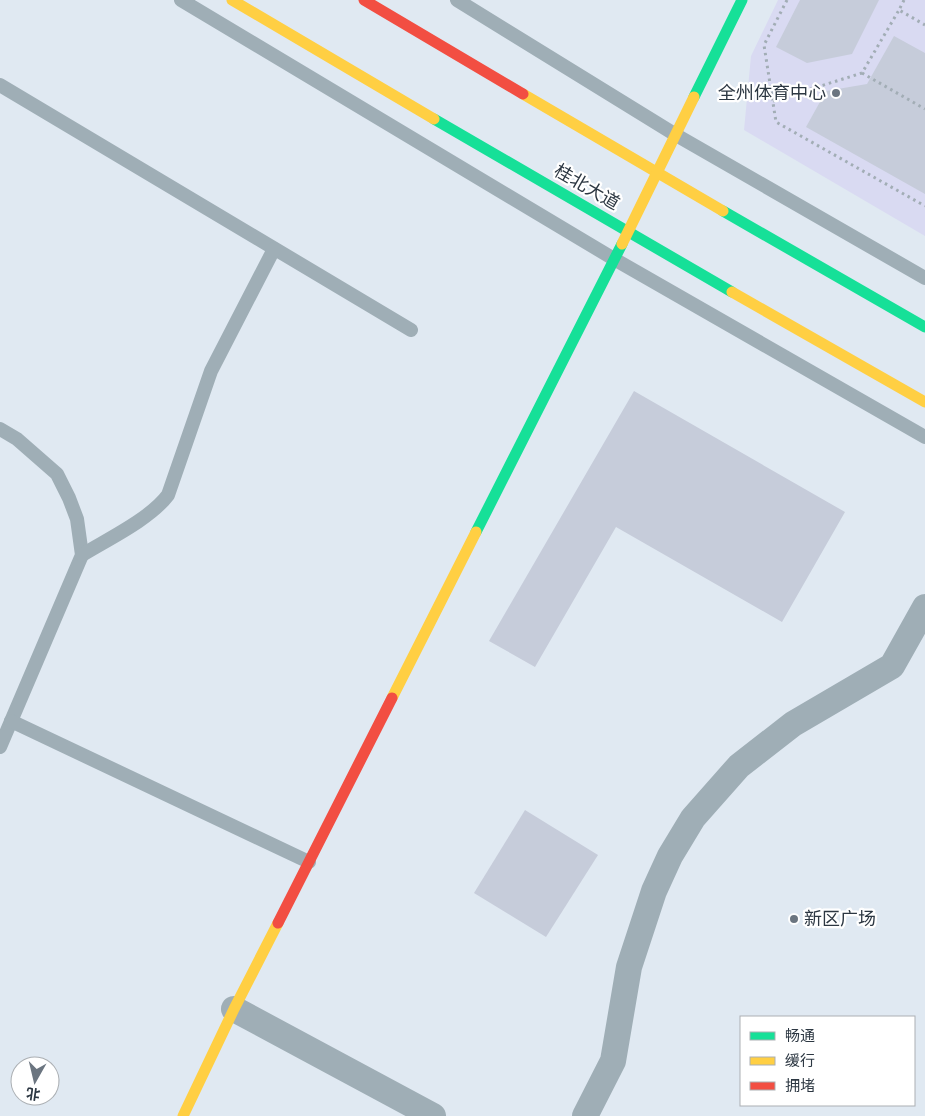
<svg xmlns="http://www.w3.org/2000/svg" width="925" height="1116" font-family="Figtree,'Noto Sans SC',sans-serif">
  <rect width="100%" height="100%" fill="#e0e9f2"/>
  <!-- green -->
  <path fill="#d9daf2" d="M778,0H925V236L744,130L751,56Z"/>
  <!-- building -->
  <g fill="#c6ccda">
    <path d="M800,0H879L852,54L807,63L776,47Z"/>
    <path d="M894,36L925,53V194L806,127L826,91L867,84Z"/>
    <path d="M634,391L845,512L782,622L616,527L535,667L489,641Z"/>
    <path d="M525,810L598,855L546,937L474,893Z"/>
  </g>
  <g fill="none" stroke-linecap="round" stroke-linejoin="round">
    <!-- path -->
    <g stroke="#a2adb5" stroke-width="3" stroke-dasharray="2.5 4" stroke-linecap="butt">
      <path d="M787,0L764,45L776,122L925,206"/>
      <path d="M904,0L899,10L925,25"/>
      <path d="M862,73L925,109"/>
      <path d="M773,101L862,73L899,10"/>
    </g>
    <!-- lane -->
    <g stroke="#9faeb6" stroke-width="14">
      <path d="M181,0L614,259L925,437"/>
      <path d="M457,0L676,135L925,278"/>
      <path d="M0,85L411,330"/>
      <path d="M0,429L17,439L57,474L69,498L77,519L82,555L0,747"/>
      <path d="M82,555C108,539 150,519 168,495L211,371L274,249"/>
      <path d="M11,721L309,862"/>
    </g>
    <!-- street -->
    <g stroke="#9faeb6" stroke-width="26">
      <path d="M234,1009L433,1116"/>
      <path d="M585,1116L613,1061L629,967L654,891L670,856L693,818L739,766L793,724L892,666L925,607"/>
    </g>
    <!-- fast -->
    <g stroke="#16e098" stroke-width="11">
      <path d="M694,97L742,0"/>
      <path d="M434,119L732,292"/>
      <path d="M723,211L925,327"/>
      <path d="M476,532L622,244"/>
    </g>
    <!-- slow -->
    <g stroke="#ffcf43" stroke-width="11">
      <path d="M232,0L434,119"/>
      <path d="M523,94L723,211"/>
      <path d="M622,244L694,97"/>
      <path d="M732,292L925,402"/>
      <path d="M392,698L476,532"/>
      <path d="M183,1116L234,1009L278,923"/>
    </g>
    <!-- jam -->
    <g stroke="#f24e42" stroke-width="11">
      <path d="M364,0L523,94"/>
      <path d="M278,923L392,698"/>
    </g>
  </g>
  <!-- markers -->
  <g fill="#6b7580" stroke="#fff" stroke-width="2">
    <circle cx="836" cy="93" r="5"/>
    <circle cx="794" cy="919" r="5"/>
  </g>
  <g text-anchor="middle" stroke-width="4.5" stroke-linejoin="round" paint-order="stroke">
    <!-- poi labels -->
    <g font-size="18" fill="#2c3742" stroke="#fff" text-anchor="end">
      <text x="826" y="99">全州体育中心</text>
      <text x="804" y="925" text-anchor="start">新区广场</text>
    </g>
    <!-- street labels -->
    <g font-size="18" fill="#2c3742" stroke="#fff">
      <text transform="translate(587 187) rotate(30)" y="6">桂北大道</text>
    </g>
  </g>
  <!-- legend -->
  <rect x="740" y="1016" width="175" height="90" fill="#ffffff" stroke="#abafb3"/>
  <rect x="750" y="1032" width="25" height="8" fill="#16e098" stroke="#abafb3"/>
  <text x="785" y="1041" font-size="15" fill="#2c3742">畅通</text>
  <rect x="750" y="1057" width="25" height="8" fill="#ffcf43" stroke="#abafb3"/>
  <text x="785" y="1066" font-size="15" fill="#2c3742">缓行</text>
  <rect x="750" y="1082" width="25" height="8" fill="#f24e42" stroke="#abafb3"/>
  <text x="785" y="1091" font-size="15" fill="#2c3742">拥堵</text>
  <!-- north arrow -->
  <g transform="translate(35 1081) rotate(188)"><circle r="24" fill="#ffffff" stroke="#abafb3"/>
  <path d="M0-4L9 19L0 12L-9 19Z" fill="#6b7580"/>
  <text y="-8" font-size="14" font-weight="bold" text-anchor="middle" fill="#2c3742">北</text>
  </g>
</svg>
